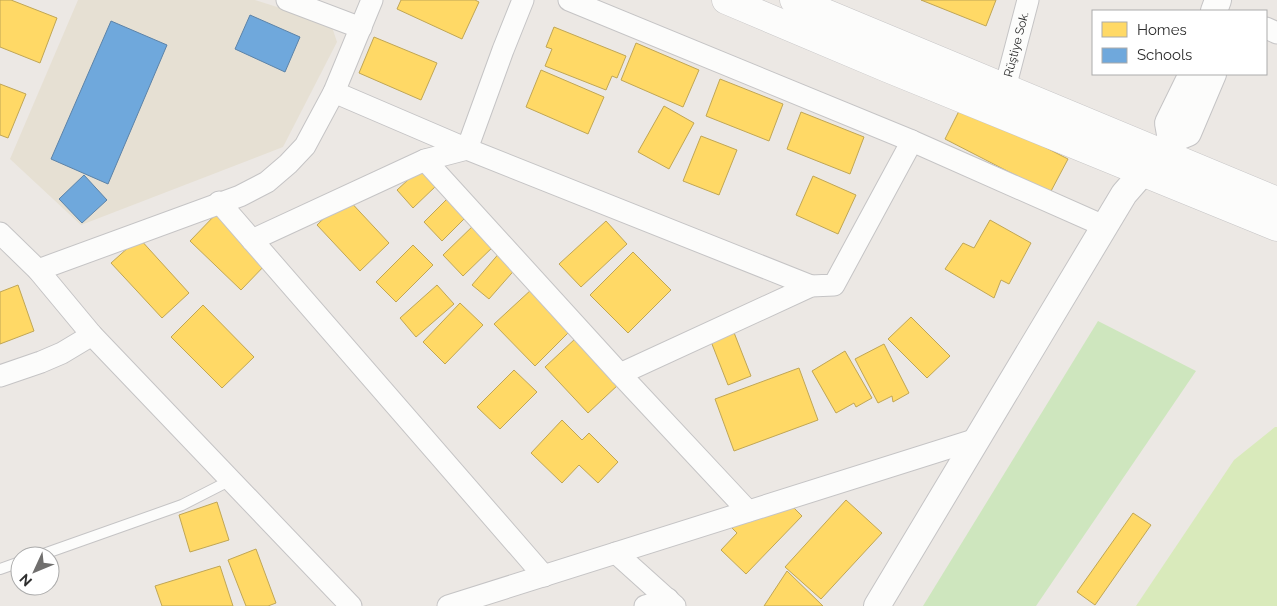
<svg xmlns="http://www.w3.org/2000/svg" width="1277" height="606" font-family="Raleway,sans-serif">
  <rect width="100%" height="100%" fill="#ece8e4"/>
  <!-- education -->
  <path fill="#e6e0d3" d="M78,0H255L331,24L337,42L283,147L81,225L10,159Z"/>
  <!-- green -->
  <path fill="#cee6be" d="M1098,321L1196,371L1036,606H923Z"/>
  <!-- pitch -->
  <path fill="#d9eabb" d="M1275,427H1277V606H1136L1234,460Z"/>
  <!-- homes -->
  <g fill="#ffd966" stroke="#c0a655">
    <path d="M0,0H11L57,18L40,63L0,47Z"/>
    <path d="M401,0H475L479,2L462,39L397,9Z"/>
    <path d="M921,0H996L986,26Z"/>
    <path d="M554,27L626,56L617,78L612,76L606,90L545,66L552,49L546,47Z"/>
    <path d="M374,37L437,63L421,100L359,73Z"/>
    <path d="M636,43L699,70L683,107L621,80Z"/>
    <path d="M541,70L604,97L588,134L526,107Z"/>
    <path d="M720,79L783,104L769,141L706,116Z"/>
    <path d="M0,84L26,94L8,138L0,135Z"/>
    <path d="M962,105L1068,159L1050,193L945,139Z"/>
    <path d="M664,106L694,123L669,169L638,152Z"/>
    <path d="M801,112L864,137L850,174L787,149Z"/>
    <path d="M701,136L737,150L719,195L683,181Z"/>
    <path d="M421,168L437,185L413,208L397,190Z"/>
    <path d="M813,176L856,195L838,234L796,215Z"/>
    <path d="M450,196L468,215L442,241L424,222Z"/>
    <path d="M346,197L389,243L360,271L317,225Z"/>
    <path d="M218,212L269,261L241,290L190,241Z"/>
    <path d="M990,220L1031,243L1009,284L1001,280L994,298L945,269L963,243L974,248Z"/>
    <path d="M606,221L627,244L581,287L559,264Z"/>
    <path d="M477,222L497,243L463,276L443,255Z"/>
    <path d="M139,238L189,293L162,318L111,263Z"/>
    <path d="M413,245L433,265L396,302L376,282Z"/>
    <path d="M501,251L518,266L489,299L472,285Z"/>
    <path d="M633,252L671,290L628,333L590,295Z"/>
    <path d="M18,285L34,331L0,344V292Z"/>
    <path d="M437,285L454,304L416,337L400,318Z"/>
    <path d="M532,289L571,330L535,366L494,324Z"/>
    <path d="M460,303L483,325L445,364L423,342Z"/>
    <path d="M203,305L254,357L222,388L171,337Z"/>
    <path d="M911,317L950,356L927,378L888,339Z"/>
    <path d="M733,330L751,376L728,385L710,339Z"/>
    <path d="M576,338L619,384L588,413L545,367Z"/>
    <path d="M884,344L909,393L893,402L892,396L878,403L855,359Z"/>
    <path d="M845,351L872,398L856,407L854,403L836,413L812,371Z"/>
    <path d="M799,368L818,420L734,451L715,399Z"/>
    <path d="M514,370L537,392L500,429L477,407Z"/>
    <path d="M562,420L582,440L589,433L618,462L598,483L579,465L562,483L531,453Z"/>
    <path d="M846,500L882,533L821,599L785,567Z"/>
    <path d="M217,502L229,540L190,552L179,515Z"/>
    <path d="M790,504L802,516L746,574L721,550L737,533L726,522Z"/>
    <path d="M1133,513L1151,525L1095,605L1077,592Z"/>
    <path d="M256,549L276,603L268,606H246L228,560Z"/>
    <path d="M220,566L233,606H162L155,586Z"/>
    <path d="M787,571L823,606H764Z"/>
  </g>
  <!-- schools -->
  <g fill="#6fa8dc" stroke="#5c83a8">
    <path d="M250,15L300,37L285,72L235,49Z"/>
    <path d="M111,21L167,45L108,184L51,159Z"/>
    <path d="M84,175L107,200L82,223L59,199Z"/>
  </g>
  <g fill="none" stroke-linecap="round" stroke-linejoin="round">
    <defs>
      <g id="service">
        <path d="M38,556L182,505L231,480"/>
        <path d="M0,569L20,562"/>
      </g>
      <g id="minor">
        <path d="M287,0L361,28"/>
        <path d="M569,0L912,141L1104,226"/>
        <path d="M1266,28L1277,33"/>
        <path id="s1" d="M1005,88L1028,0"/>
        <path d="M334,92L467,149L811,286"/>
        <path d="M425,160L620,374L748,511"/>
        <path d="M219,202L544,576"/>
        <path d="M0,233L38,270L92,335L351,606"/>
        <path d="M252,240L425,160L467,149L503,50L523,0"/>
        <path d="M38,270L240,196L267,182L288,164L305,146L334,92L372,0"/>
        <path d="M620,374L811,286L834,285L912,141"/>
        <path d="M0,376L41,362L62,353L92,335"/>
        <path d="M616,553L675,606"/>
        <path d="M448,606L977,439"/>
        <path d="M645,606L668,599"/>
      </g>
      <g id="tertiary">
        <path d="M1214,11L1218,0"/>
        <path d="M1171,140L1168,123L1192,74"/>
        <path d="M877,606L1124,194L1171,140L1188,133L1213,74"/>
      </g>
      <g id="secondary">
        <path d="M726,0L887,68L1277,227"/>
        <path d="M794,0L1277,201"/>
      </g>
    </defs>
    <!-- service casing -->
    <use href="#service" stroke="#c5c4c5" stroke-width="12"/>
    <!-- minor casing -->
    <use href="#minor" stroke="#c5c4c5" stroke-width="23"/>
    <!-- tertiary casing -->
    <use href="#tertiary" stroke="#c5c4c5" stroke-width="28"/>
    <!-- secondary casing -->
    <use href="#secondary" stroke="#c5c4c5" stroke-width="29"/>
    <!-- service -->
    <use href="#service" stroke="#fcfcfb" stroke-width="10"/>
    <!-- minor -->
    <use href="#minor" stroke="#fcfcfb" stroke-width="21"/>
    <!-- tertiary -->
    <use href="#tertiary" stroke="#fcfcfb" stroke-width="26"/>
    <!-- secondary -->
    <use href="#secondary" stroke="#fcfcfb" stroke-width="28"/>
  </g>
  <g text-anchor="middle" stroke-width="5" stroke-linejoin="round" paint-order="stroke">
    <!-- street labels -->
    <g font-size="12" fill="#2e2e2e" stroke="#fff">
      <text dy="4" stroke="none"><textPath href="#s1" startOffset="45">Rüştiye Sok.</textPath></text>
    </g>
  </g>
  <!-- legend -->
  <rect x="1092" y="10" width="175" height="65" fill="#ffffff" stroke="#ababab"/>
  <rect x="1102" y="22" width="25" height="15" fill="#ffd966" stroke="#ababab"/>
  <text x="1137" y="35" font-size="15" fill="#2e2e2e">Homes</text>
  <rect x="1102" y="48" width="25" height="15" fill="#6fa8dc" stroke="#ababab"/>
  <text x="1137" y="60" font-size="15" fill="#2e2e2e">Schools</text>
  <!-- north arrow -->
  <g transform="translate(35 571) rotate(226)"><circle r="24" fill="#ffffff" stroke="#ababab"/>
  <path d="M0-4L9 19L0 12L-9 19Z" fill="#706f6e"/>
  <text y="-8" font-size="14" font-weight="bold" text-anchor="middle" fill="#2e2e2e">N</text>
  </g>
</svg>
